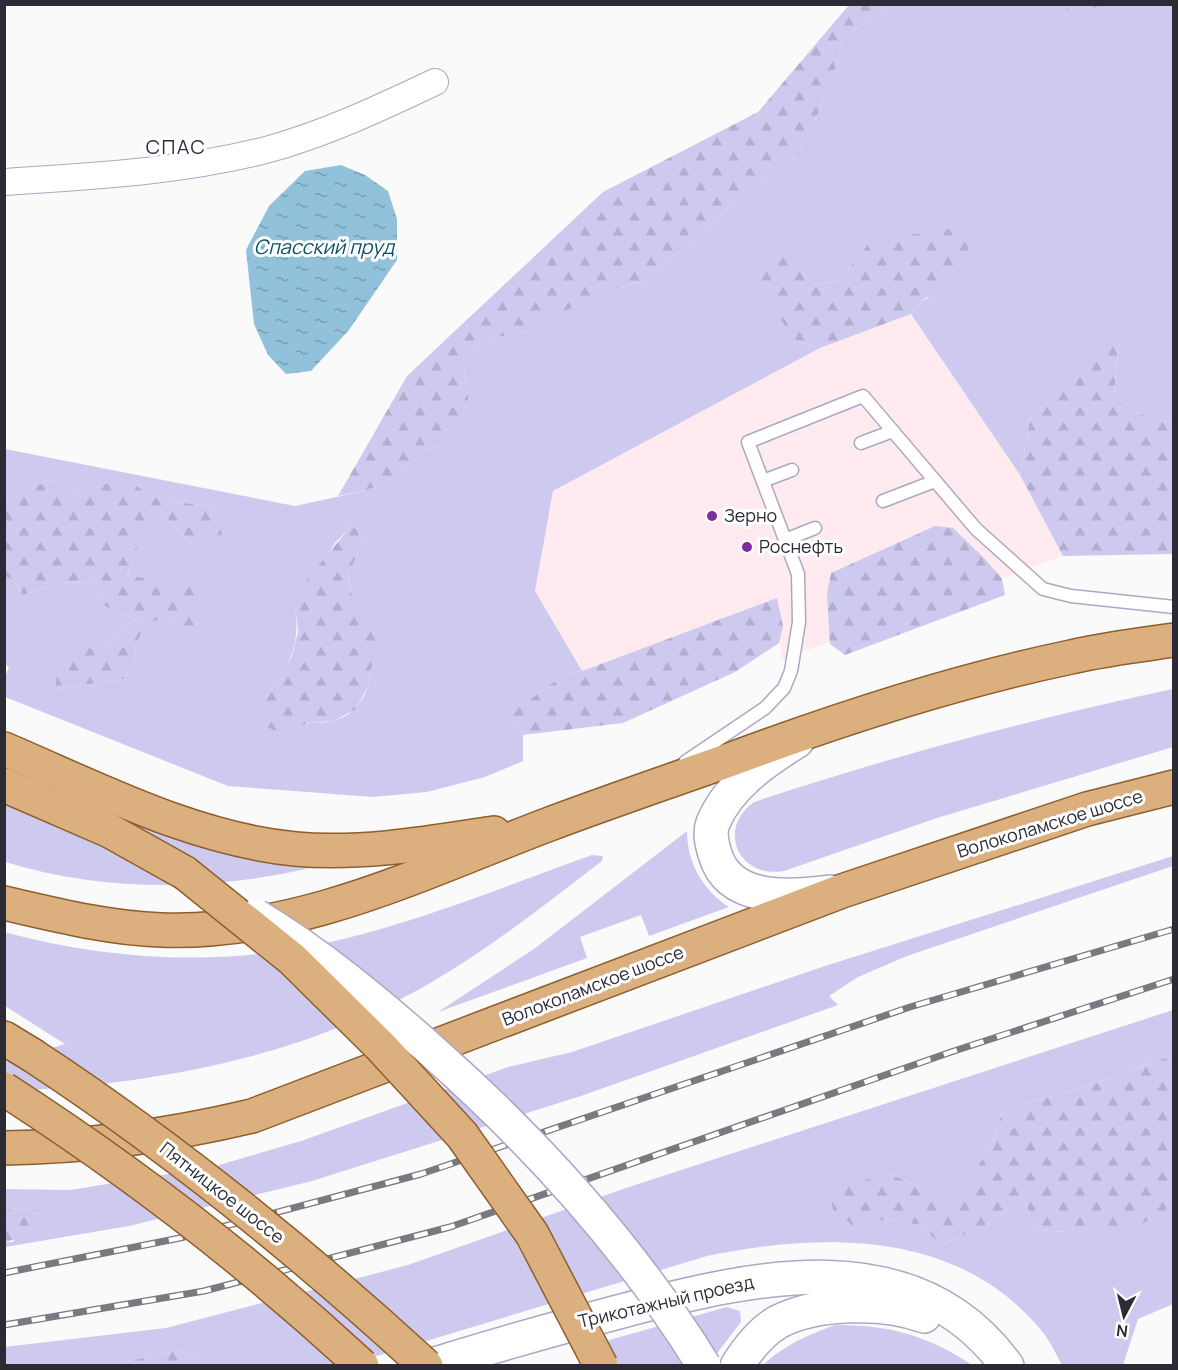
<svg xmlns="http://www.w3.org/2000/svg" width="1178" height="1370" font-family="Manrope,sans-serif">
  <defs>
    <pattern id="forest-firs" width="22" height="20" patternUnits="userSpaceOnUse" patternTransform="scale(1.5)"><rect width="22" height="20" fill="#cecaef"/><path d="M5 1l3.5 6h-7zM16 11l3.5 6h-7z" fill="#b1aece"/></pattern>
    <pattern id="water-ripples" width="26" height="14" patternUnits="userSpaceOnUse" patternTransform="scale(1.5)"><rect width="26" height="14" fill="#92c2db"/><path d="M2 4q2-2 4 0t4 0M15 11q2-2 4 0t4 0" fill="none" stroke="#779eb2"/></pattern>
  </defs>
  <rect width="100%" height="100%" fill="#fafafa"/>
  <!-- commercial -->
  <path fill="#ffeaf0" d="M911,314L1020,475L1063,556L781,660L777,598L582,671L535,591L553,491L820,348Z"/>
  <!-- grass -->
  <g fill="#cecaef" fill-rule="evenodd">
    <path d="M887,5H1067L1065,20L1101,5H1173V425L1139,413L1114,395L1118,347L1031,414L1020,475L911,314L921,301L929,298L869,243L838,281L813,286L797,266L795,340L820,348L553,491L535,591L582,671L565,674L511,714L523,735V761L485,777L427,792L373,797L228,786L5,697V677L9,667L5,664V576L14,581L23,595L60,582L94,583L102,605L137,620L55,689L124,679L136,658L134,647L146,625L162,618L197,632L127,577L144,524L163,514L191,543L215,508L151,497L125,478L78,494L49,480L10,500L5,499V449L295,506L364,491L388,482L406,465L427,450L451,440L468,396L464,371L476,350L498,337L524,332L594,297L644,280L662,263L704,236L720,215L739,199L799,154L820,109L826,85L838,64L842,39L888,7ZM355,522L363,544L348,572L352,596L370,613C373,649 380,709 333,721C326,723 318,722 310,723C302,725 293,731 285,735L265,700C288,664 301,650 295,606L335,543Z"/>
    <path d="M1173,689V747L937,818L784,871C739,879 716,829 754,802C892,756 1031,719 1173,689Z"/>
    <path d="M4,771L319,866C216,891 107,893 5,862Z"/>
    <path d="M687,831C687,863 703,890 729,907L649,936L641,915L580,937L587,958L438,1012L534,949Z"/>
    <path d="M592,855L603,856L602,861C547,903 492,947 432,982C302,1058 153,1085 5,1091V1062L65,1044L5,1006L4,932C96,957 195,965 289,950C393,933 494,890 592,855Z"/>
    <path d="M1173,856V866L907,956L858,977L829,996L838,1005L581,1096L312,1181L129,1226L5,1247V1242H13L30,1208L5,1210V1189L70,1190L212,1167L301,1141L508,1067L572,1052L825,966Z"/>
    <path d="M1173,1010V1055L1076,1090L1003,1109L992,1143L955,1203L888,1173L856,1228L886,1219L920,1225L941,1245L986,1225L1024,1197L1035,1230L1070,1232L1173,1206V1304L1138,1319L1123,1365H1062C1056,1354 1050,1341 1041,1330C958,1230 825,1232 707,1256L347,1365H194V1359L180,1350L110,1365H5L4,1347L166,1328L408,1265L626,1188Z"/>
    <path d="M727,1307L740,1311L741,1322L708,1365H607L602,1353L609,1340Z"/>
    <path d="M835,1325C889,1325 927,1335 972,1365H763C784,1345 808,1335 835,1325Z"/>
  </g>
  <!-- forest -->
  <g fill="url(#forest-firs)">
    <path d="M849,5H887L888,7L842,39L838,64L826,85L820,109L799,154L739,199L720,215L704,236L662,263L644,280L594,297L524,332L498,337L476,350L464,371L468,396L467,420L451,440L427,450L406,465L388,482L364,491L338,496L407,376L603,192L758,112Z"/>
    <path d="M1067,5V4L1101,5L1065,21Z"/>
    <path d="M946,228L969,241L966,267L950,285L921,301L911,314L820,348L795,340L766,299L760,275L773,252L797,266L813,286L838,281L869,243Z"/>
    <path d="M1093,346L1118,347L1114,395L1139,413L1173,425V554L1063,556L1020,475L1031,414Z"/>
    <path d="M125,477L151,497L215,508L222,535L191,543L163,514L145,524L127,576L199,584L196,633L162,618L146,625L134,647L136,658L124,679L55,689L60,658L77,640L103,648L137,620L102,605L93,583L60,582L23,595L14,581L5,576V499L10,500L49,480L78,494Z"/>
    <path d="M355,521L363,544L348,573L352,596L370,613L378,636L368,686L356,709L334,721L308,723L285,735L260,724L265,700L292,656L298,631L295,606L304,583Z"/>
    <path d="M935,526L953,528L986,560L1002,579L1005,595L845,655L830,644L827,594L831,573Z"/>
    <path d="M777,598L783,626L779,643L735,672L623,723L523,735L510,714L565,674L582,671Z"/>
    <path d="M1173,1055V1206L1140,1225L1070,1232L1035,1230L1024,1197L986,1225L941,1245L920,1225L886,1219L856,1228L833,1210L830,1190L888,1173L955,1203L992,1143L1003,1109L1076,1090Z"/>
    <path d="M30,1208L50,1213L40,1233L5,1242V1210Z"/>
    <path d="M180,1350L194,1359V1365H110Z"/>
  </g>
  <!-- water -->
  <path fill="url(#water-ripples)" d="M341,165L365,175L388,191L397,219V260L349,330L311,371L286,374L268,355L254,324L246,250L269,206L305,171Z"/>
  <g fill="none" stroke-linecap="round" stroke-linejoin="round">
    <defs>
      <g id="lane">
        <path d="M861,443L893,431"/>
        <path d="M763,481L792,470"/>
        <path d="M883,501L935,481"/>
        <path d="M785,540L815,528"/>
        <path d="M685,762L765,708L784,688L791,671L799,622L798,574L748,442L863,396L976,529L1043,589L1071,596L1174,607"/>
      </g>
      <path id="street" d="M4,182C92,176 180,172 266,150C325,134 380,108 435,82"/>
      <g id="secondary">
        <path d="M797,741C765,761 728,786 713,823C709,833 712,844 715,854C729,903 791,897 830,892"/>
        <path d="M429,1366C493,1346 557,1328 622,1311C752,1277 914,1237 1007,1366"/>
        <path d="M737,1366C747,1350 762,1331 778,1322C816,1302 884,1301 924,1316"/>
      </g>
      <g id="primary">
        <path d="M4,749C98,789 193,839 295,849C362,855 429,843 494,833"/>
        <path d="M4,785L110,831L185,873"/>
        <path d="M4,903C56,915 108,928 161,930C298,935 423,872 547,825C608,802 670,781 732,759C842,718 956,681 1071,657C1105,649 1139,645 1174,640"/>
        <path d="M4,1038L32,1055"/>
        <path d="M4,1148C87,1147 172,1135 252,1116L842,891L1087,809L1174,787"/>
      </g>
    </defs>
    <!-- lane casing -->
    <use href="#lane" stroke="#aba8c4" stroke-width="15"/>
    <!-- street casing -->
    <use href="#street" stroke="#aba8c4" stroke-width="28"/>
    <!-- secondary casing -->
    <use href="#secondary" stroke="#aba8c4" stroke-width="36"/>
    <!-- primary casing -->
    <use href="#primary" stroke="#8e5f2d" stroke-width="36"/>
    <!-- lane -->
    <use href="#lane" stroke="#fff" stroke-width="12"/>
    <!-- street -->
    <use href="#street" stroke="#fff" stroke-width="26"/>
    <!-- secondary -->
    <use href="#secondary" stroke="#fff" stroke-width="33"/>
    <!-- primary -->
    <use href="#primary" stroke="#dcb07e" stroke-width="33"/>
    <defs>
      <g id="rail">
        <path d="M4,1273L180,1238L421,1174L910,1007L1174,929"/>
        <path d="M4,1325L204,1291L450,1227L951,1052L1174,979"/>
      </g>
    </defs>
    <!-- rail casing -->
    <use href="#rail" stroke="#7a7980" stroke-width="7"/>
    <!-- rail -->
    <use href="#rail" stroke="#fff" stroke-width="4.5" stroke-dasharray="14" stroke-linecap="butt"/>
    <defs>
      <path id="secondary-bridge" d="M256,916C319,954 377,1002 432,1051C537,1144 630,1246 704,1366"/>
      <g id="primary-bridge">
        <path d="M185,873L292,959L381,1047L462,1135L532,1234L601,1366"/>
        <path d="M32,1055C172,1147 302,1252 426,1366"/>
        <path d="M4,1089C131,1171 251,1263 362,1366"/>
      </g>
    </defs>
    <!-- secondary-bridge casing -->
    <use href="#secondary-bridge" stroke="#aba8c4" stroke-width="36" stroke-linecap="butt"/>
    <!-- primary-bridge casing -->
    <use href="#primary-bridge" stroke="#8e5f2d" stroke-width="36" stroke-linecap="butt"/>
    <!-- secondary-bridge -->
    <use href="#secondary-bridge" stroke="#fff" stroke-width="33"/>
    <!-- primary-bridge -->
    <use href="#primary-bridge" stroke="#dcb07e" stroke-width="33"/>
  </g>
  <!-- markers -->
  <g fill="#7c2c9c" stroke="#fff" stroke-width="2">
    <circle cx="712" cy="516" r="6"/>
    <circle cx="747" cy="547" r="6"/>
  </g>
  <g text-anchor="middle" stroke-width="6" stroke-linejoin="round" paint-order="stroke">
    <!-- poi labels -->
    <g font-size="18" fill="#2b2a35" stroke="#fff" text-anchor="start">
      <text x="724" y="522">Зерно</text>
      <text x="759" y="553">Роснефть</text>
    </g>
    <!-- street labels -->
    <g font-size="18" fill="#2b2a35" stroke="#fff">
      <text transform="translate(1050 824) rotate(-17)" y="6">Волоколамское шоссе</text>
      <text transform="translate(593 986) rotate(-21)" y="6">Волоколамское шоссе</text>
      <text transform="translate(222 1193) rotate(38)" y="6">Пятницкое шоссе</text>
      <text transform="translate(666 1302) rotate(-13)" y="6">Трикотажный проезд</text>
    </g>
    <!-- neighbourhood labels -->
    <g font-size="20" letter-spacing="1.5" fill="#302c43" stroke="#fff">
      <text x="176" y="154">СПАС</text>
    </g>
    <!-- water labels -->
    <g font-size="20" font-style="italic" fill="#0e4d67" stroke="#fff">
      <text x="324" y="254">Спасский пруд</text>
    </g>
  </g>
  <!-- border -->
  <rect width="1178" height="1370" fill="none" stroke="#2b2a35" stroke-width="12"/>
  <!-- north arrow -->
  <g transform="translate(1124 1316) rotate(187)" stroke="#ffffff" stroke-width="4.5" paint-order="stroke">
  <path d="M0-4.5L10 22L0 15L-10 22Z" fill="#2b2a35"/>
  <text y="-9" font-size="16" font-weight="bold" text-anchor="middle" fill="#2b2a35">N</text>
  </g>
</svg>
